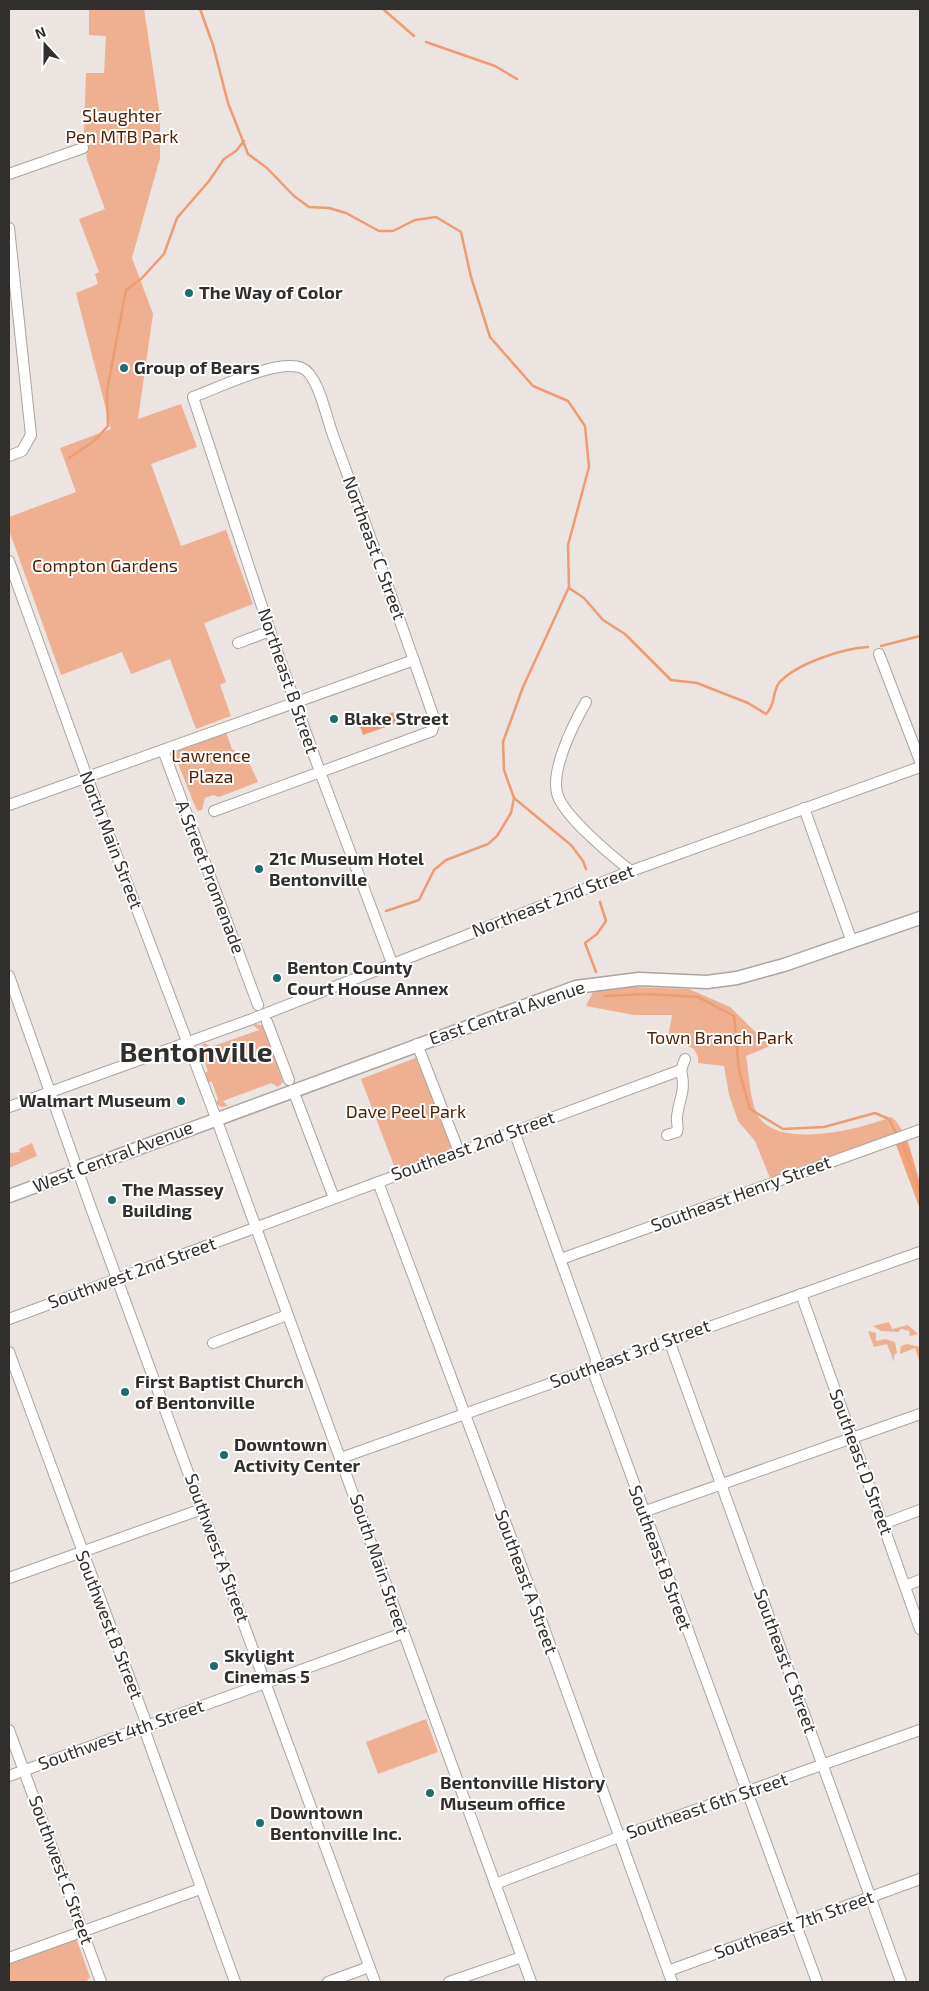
<svg xmlns="http://www.w3.org/2000/svg" width="929" height="1991" font-family="'Exo 2',sans-serif">
  <rect width="100%" height="100%" fill="#ebe4e0"/>
  <!-- green -->
  <g fill="#eeb091">
    <path d="M89,9H144L160,115V158L132,258L153,314L138,419L181,404L197,447L151,464L181,546L226,530L253,604L204,623L226,682L220,685L231,716L196,729L170,659L131,674L122,652L61,675L9,530V517L76,492L60,448L111,429L76,293L98,284L95,274L99,272L79,219L105,209L87,160L84,131L86,73H104L106,36L89,35Z"/>
    <path d="M226,732L232,749L248,760L258,782L219,797L213,795L205,798L202,810L197,811L173,751Z"/>
    <path d="M632,987L689,989L730,1007L770,1046L746,1056C749,1072 750,1108 761,1120C785,1148 861,1129 891,1117L896,1121L903,1132L770,1178L755,1141L738,1121L729,1095L724,1066L698,1063V1057L694,1049L686,1045L680,1046L668,1037L672,1015H634L586,1006L593,992Z"/>
    <path d="M256,1024L264,1026L283,1082L278,1087L271,1083L223,1101L228,1106L221,1107L216,1103L218,1099L212,1082H208L205,1073L208,1071L201,1054L198,1055V1048L205,1043L211,1047L259,1030L253,1025Z"/>
    <path d="M418,1057L451,1148L449,1151L396,1171L361,1079Z"/>
    <path d="M32,1143L37,1156L9,1168V1153L20,1152L19,1149Z"/>
    <path d="M889,1322L892,1329L908,1325L918,1334L910,1336L909,1331L901,1329L898,1332L881,1331L873,1326Z"/>
    <path d="M868,1331L876,1333V1341L885,1339L895,1342L897,1353L894,1355V1362L887,1344L874,1347Z"/>
    <path d="M907,1344L920,1347V1363L915,1348L900,1354L901,1346Z"/>
    <path d="M426,1719L438,1752L378,1774L366,1742Z"/>
    <path d="M76,1938L90,1977L86,1982H9V1962Z"/>
  </g>
  <!-- forest -->
  <path fill="#f3a178" d="M904,1138L908,1142L920,1183V1209L895,1142Z"/>
  <!-- water -->
  <path fill="#ee9c73" d="M393,712L397,723L363,735L359,724Z"/>
  <g fill="none" stroke-linecap="round" stroke-linejoin="round">
    <!-- stream -->
    <g stroke="#ee9c73" stroke-width="2.5">
      <path d="M200,9L213,45L228,103L248,154L267,168L294,196L309,207L329,208L346,213L379,231H393L415,220L436,217L461,232L471,277L490,337L533,386L568,401L585,426L589,467L568,545L569,587L523,687L503,742L504,770L514,798L571,845L583,861L586,869"/>
      <path d="M383,9L414,36"/>
      <path d="M426,42L495,66L517,79"/>
      <path d="M69,458L94,441L108,426L107,391L126,290L142,278L164,254L177,218L209,181L224,159L236,151L244,141"/>
      <path d="M569,588L584,598L603,620L625,634L671,680L697,683L748,703L766,714C776,704 772,692 779,683C795,664 844,648 868,647"/>
      <path d="M881,646L920,636"/>
      <path d="M386,911L419,900L434,870L446,860L488,844L497,836L511,813L514,798"/>
      <path d="M596,972L585,943L597,934L606,921L600,902"/>
      <path d="M605,996L647,994L698,997L734,1016L739,1070L750,1109L783,1129L824,1127L875,1113L889,1119L896,1133"/>
      <path d="M903,1144L920,1192"/>
    </g>
    <defs>
      <g id="minor">
        <path d="M9,174L83,148"/>
        <path d="M9,228L31,435L22,451L9,456"/>
        <path d="M9,561L87,777L216,1118L531,1982"/>
        <path d="M238,643L270,631"/>
        <path d="M879,654L920,761"/>
        <path d="M586,702C574,723 551,768 557,793C562,815 613,857 631,871"/>
        <path d="M163,750L258,1005"/>
        <path d="M9,805L414,660"/>
        <path d="M804,808L852,942"/>
        <path d="M214,811L432,731L435,721C402,626 369,532 334,438C327,421 319,375 302,368C278,358 218,388 193,397L274,643L320,772L392,963"/>
        <path d="M9,976L91,1208L375,1982"/>
        <path d="M267,1022L289,1080"/>
        <path d="M417,1044L459,1152"/>
        <path d="M296,1098L334,1198"/>
        <path d="M9,1107L252,1019L631,871L920,767"/>
        <path d="M514,1131L596,1359L594,1374L817,1982"/>
        <path d="M667,1135L677,1132C679,1126 676,1122 677,1116C680,1095 686,1092 681,1070"/>
        <path d="M378,1182L515,1548L672,1982"/>
        <path d="M561,1259L920,1130"/>
        <path d="M801,1294L920,1629"/>
        <path d="M9,1319L681,1070L685,1059"/>
        <path d="M669,1340L901,1982"/>
        <path d="M213,1343L287,1315"/>
        <path d="M9,1352L147,1725L146,1734L235,1982"/>
        <path d="M341,1458L920,1252"/>
        <path d="M643,1512L920,1414"/>
        <path d="M883,1524L920,1510"/>
        <path d="M9,1578L202,1509"/>
        <path d="M905,1586L920,1580"/>
        <path d="M9,1730L101,1982"/>
        <path d="M9,1776L403,1633"/>
        <path d="M495,1884L619,1837L920,1730"/>
        <path d="M9,1958L200,1889"/>
        <path d="M668,1971L920,1879"/>
        <path d="M328,1982L369,1967"/>
        <path d="M449,1982L522,1957"/>
      </g>
      <path id="major" d="M9,1196L576,987L639,979L707,982L737,978L784,965L920,918"/>
    </defs>
    <!-- minor casing -->
    <use href="#minor" stroke="#aba4a1" stroke-width="12"/>
    <!-- major casing -->
    <use href="#major" stroke="#aba4a1" stroke-width="15"/>
    <!-- minor -->
    <use href="#minor" stroke="#fff" stroke-width="10"/>
    <!-- major -->
    <use href="#major" stroke="#fff" stroke-width="12"/>
  </g>
  <!-- markers -->
  <g fill="#1f6c6d" stroke="#fff" stroke-width="2">
    <circle cx="189" cy="293" r="5"/>
    <circle cx="124" cy="368" r="5"/>
    <circle cx="334" cy="719" r="5"/>
    <circle cx="259" cy="869" r="5"/>
    <circle cx="277" cy="978" r="5"/>
    <circle cx="181" cy="1101" r="5"/>
    <circle cx="112" cy="1200" r="5"/>
    <circle cx="125" cy="1392" r="5"/>
    <circle cx="224" cy="1455" r="5"/>
    <circle cx="214" cy="1666" r="5"/>
    <circle cx="430" cy="1793" r="5"/>
    <circle cx="260" cy="1823" r="5"/>
  </g>
  <g text-anchor="middle" stroke-width="4" stroke-linejoin="round" paint-order="stroke">
    <!-- park labels -->
    <g font-size="18" fill="#532101" stroke="#fff">
      <text x="122" y="122">Slaughter<tspan x="122" dy="21">Pen MTB Park</tspan></text>
      <text x="105" y="572">Compton Gardens</text>
      <text x="211" y="762">Lawrence<tspan x="211" dy="21">Plaza</tspan></text>
      <text x="720" y="1044">Town Branch Park</text>
      <text x="406" y="1118">Dave Peel Park</text>
    </g>
    <!-- poi labels -->
    <g font-size="18" font-weight="bold" fill="#312f2d" stroke="#fff" text-anchor="start">
      <text x="199" y="299">The Way of Color</text>
      <text x="134" y="374">Group of Bears</text>
      <text x="344" y="725">Blake Street</text>
      <text x="269" y="865">21c Museum Hotel<tspan x="269" dy="21">Bentonville</tspan></text>
      <text x="287" y="974">Benton County<tspan x="287" dy="21">Court House Annex</tspan></text>
      <text x="171" y="1107" text-anchor="end">Walmart Museum</text>
      <text x="122" y="1196">The Massey<tspan x="122" dy="21">Building</tspan></text>
      <text x="135" y="1388">First Baptist Church<tspan x="135" dy="21">of Bentonville</tspan></text>
      <text x="234" y="1451">Downtown<tspan x="234" dy="21">Activity Center</tspan></text>
      <text x="224" y="1662">Skylight<tspan x="224" dy="21">Cinemas 5</tspan></text>
      <text x="440" y="1789">Bentonville History<tspan x="440" dy="21">Museum office</tspan></text>
      <text x="270" y="1819">Downtown<tspan x="270" dy="21">Bentonville Inc.</tspan></text>
    </g>
    <!-- street labels -->
    <g font-size="18" fill="#312f2d" stroke="#fff">
      <text transform="translate(374 548) rotate(70)" y="6">Northeast C Street</text>
      <text transform="translate(288 681) rotate(71)" y="6">Northeast B Street</text>
      <text transform="translate(111 840) rotate(69)" y="6">North Main Street</text>
      <text transform="translate(210 877) rotate(69)" y="6">A Street Promenade</text>
      <text transform="translate(553 901) rotate(-21)" y="6">Northeast 2nd Street</text>
      <text transform="translate(507 1013) rotate(-19)" y="6">East Central Avenue</text>
      <text transform="translate(473 1146) rotate(-20)" y="6">Southeast 2nd Street</text>
      <text transform="translate(113 1157) rotate(-21)" y="6">West Central Avenue</text>
      <text transform="translate(741 1194) rotate(-20)" y="6">Southeast Henry Street</text>
      <text transform="translate(132 1273) rotate(-20)" y="6">Southwest 2nd Street</text>
      <text transform="translate(630 1354) rotate(-20)" y="6">Southeast 3rd Street</text>
      <text transform="translate(861 1462) rotate(70)" y="6">Southeast D Street</text>
      <text transform="translate(217 1548) rotate(70)" y="6">Southwest A Street</text>
      <text transform="translate(660 1558) rotate(70)" y="6">Southeast B Street</text>
      <text transform="translate(379 1564) rotate(71)" y="6">South Main Street</text>
      <text transform="translate(526 1582) rotate(70)" y="6">Southeast A Street</text>
      <text transform="translate(109 1625) rotate(69)" y="6">Southwest B Street</text>
      <text transform="translate(785 1661) rotate(70)" y="6">Southeast C Street</text>
      <text transform="translate(121 1735) rotate(-20)" y="6">Southwest 4th Street</text>
      <text transform="translate(707 1806) rotate(-19)" y="6">Southeast 6th Street</text>
      <text transform="translate(61 1870) rotate(70)" y="6">Southwest C Street</text>
      <text transform="translate(794 1925) rotate(-20)" y="6">Southeast 7th Street</text>
    </g>
    <!-- town labels -->
    <g font-size="28" font-weight="bold" fill="#312f2d" stroke="#fff">
      <text x="196" y="1062">Bentonville</text>
    </g>
  </g>
  <!-- border -->
  <rect width="929" height="1991" fill="none" stroke="#312f2d" stroke-width="20"/>
  <!-- north arrow -->
  <g transform="translate(45 45) rotate(339)" stroke="#ffffff" stroke-width="4" paint-order="stroke">
  <path d="M0-4L9 19L0 12L-9 19Z" fill="#312f2d"/>
  <text y="-8" font-size="14" font-weight="bold" text-anchor="middle" fill="#312f2d">N</text>
  </g>
</svg>
